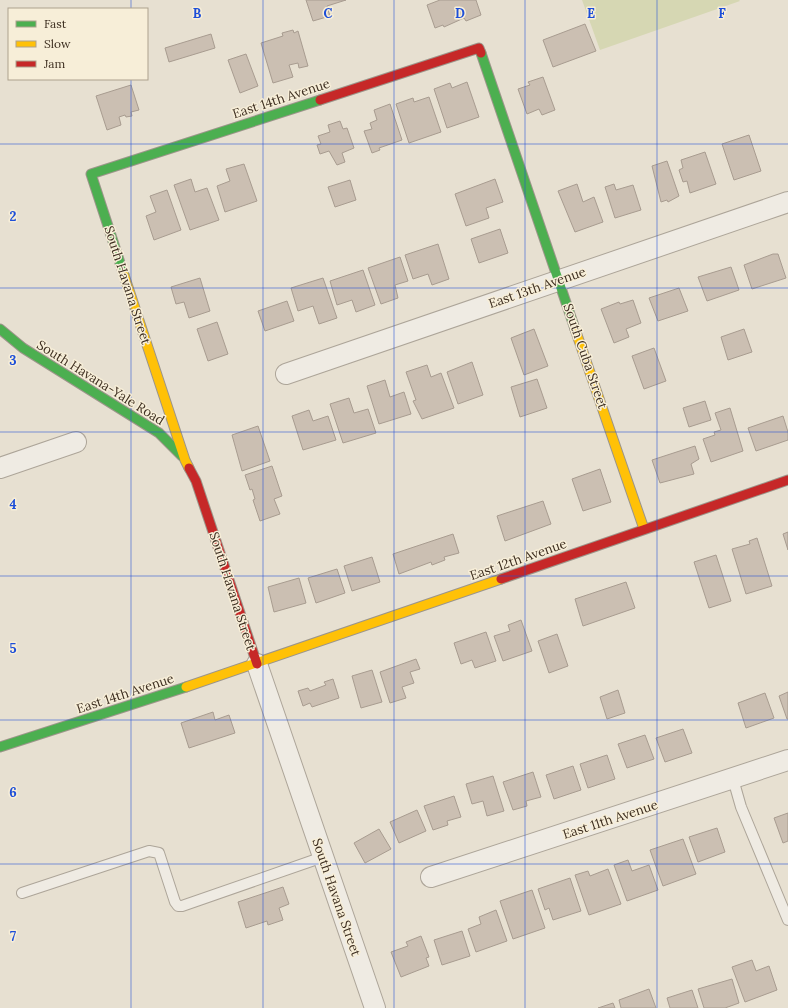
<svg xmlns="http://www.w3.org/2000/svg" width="788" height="1008" font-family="Lora,serif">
  <rect width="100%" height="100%" fill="#e7e0d1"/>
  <!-- green -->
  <path fill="#d6d7b3" d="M582,0H739L740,1L600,50Z"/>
  <!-- building -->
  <g fill="#cbbfb2" stroke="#a89c90">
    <path d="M306,0H346L327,6L330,16L313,21Z"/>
    <path d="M440,0H476L481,15L466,21L464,18L444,27L443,25L435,28L427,5Z"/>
    <path d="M585,24L596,51L553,67L543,40Z"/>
    <path d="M293,30L294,33L298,31L308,66L299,68L298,63L289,65L293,77L273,83L261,43L283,36L282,33Z"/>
    <path d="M211,34L215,48L169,62L165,48Z"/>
    <path d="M246,54L258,86L240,93L228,60Z"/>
    <path d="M543,77L555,110L542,115L539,109L527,114L518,89L530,85L528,82Z"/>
    <path d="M467,82L479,117L447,128L434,89L450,83L452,88Z"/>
    <path d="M131,85L139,110L131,112L132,116L126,117L125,115L119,117L121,125L107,130L96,96Z"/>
    <path d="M429,97L441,132L409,143L396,104L413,98L414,102Z"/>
    <path d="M390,104L402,140L379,148L380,150L372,153L364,131L372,129L370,123L377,120L374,110Z"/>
    <path d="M340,121L343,129L347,128L354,148L342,153L345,162L337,165L329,151L320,154L317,145L321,144L318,136L330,132L328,125Z"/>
    <path d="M749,135L761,171L734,180L722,144Z"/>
    <path d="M705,152L716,184L690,193L687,181L683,182L679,170L683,168L681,160Z"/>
    <path d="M667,161L679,196L668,202L667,200L661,202L652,166Z"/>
    <path d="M244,164L257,201L225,212L217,186L230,181L226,169Z"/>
    <path d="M191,179L195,192L207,188L219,220L190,230L174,185Z"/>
    <path d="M495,179L503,202L486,208L489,218L466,226L455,194Z"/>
    <path d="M350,180L356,200L335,207L328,187Z"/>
    <path d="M577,184L583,202L594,197L603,222L575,232L558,191Z"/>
    <path d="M614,184L616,190L633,185L641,210L615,218L605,187Z"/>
    <path d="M167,190L181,230L154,240L146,216L156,212L150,196Z"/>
    <path d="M500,229L508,253L479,263L471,239Z"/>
    <path d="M438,244L449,279L432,285L428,274L413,279L405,255Z"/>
    <path d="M773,254H778L786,278L752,289L744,265Z"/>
    <path d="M400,257L408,281L395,285L398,298L381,304L368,268Z"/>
    <path d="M731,267L739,290L707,301L698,277Z"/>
    <path d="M363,270L375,305L356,312L352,300L337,305L330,281Z"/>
    <path d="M200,278L210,311L189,318L184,302L176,304L171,287Z"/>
    <path d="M323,278L337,318L319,324L313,306L298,311L291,288Z"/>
    <path d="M679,288L688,311L658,321L649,298Z"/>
    <path d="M633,300L641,323L626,329L629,337L614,343L601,309L619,302L620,304Z"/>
    <path d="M287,301L294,321L265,331L258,311Z"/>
    <path d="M217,322L228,354L208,361L197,329Z"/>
    <path d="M534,329L548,366L524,375L511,338Z"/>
    <path d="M744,329L752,352L728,360L721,337Z"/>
    <path d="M654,348L666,381L644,389L632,356Z"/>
    <path d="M472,362L483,395L458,404L447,372Z"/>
    <path d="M427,365L431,377L441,373L454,408L422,419L413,401L416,400L406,372Z"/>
    <path d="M537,379L547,408L520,417L511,387Z"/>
    <path d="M385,380L390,397L404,392L411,414L379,424L367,386Z"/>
    <path d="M349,398L354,413L368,409L376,433L343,443L330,404Z"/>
    <path d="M705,401L711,420L689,427L683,408Z"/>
    <path d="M730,408L743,451L711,462L703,439L715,435L714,432L721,430L715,413Z"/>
    <path d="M309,410L313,421L328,416L336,440L303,450L292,416Z"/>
    <path d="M783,416L788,432V440L756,451L748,428Z"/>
    <path d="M258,426L270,461L242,471L232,435Z"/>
    <path d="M695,446L699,459L691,464L694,474L660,483L652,460Z"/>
    <path d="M272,466L282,496L274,499L280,514L260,521L253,500L255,499L252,489L250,490L245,475Z"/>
    <path d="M600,469L611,502L583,511L572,479Z"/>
    <path d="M543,501L551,524L505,541L497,516Z"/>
    <path d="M788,532V550L783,534Z"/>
    <path d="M453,534L459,553L444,557L445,560L432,565L431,562L399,574L393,554Z"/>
    <path d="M757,538L772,586L746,594L732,549L750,544L749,541Z"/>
    <path d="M716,555L731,601L709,608L694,562Z"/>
    <path d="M372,557L380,582L352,591L344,566Z"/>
    <path d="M337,569L345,593L316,603L308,578Z"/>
    <path d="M299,578L306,603L274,612L268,587Z"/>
    <path d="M626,582L635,608L583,626L575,599Z"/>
    <path d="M521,620L532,651L503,661L494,636L510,631L508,625Z"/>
    <path d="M486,632L496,661L475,668L472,660L461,664L454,643Z"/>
    <path d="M557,634L568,666L549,673L538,641Z"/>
    <path d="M416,659L420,669L410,672L414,683L402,687L406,698L390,703L380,672Z"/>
    <path d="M372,670L382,702L361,708L352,676Z"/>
    <path d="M333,679L339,698L312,707L310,703L303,706L298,691L308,688L310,691L326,685L324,682Z"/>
    <path d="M618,690L625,713L607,719L600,697Z"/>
    <path d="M788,692V719H787L779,696Z"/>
    <path d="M765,693L774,718L746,728L738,703Z"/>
    <path d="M213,712L215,720L229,715L235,733L189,748L181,723Z"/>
    <path d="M683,729L692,753L665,762L656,738Z"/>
    <path d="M645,735L654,759L627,768L618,744Z"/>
    <path d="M607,755L615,779L588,788L580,764Z"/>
    <path d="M573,766L581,790L554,799L546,775Z"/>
    <path d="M533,772L541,797L526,801L527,806L513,810L503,782Z"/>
    <path d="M493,776L504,811L487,816L483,801L472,804L466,784Z"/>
    <path d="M454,796L461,817L447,821L448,825L433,830L424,806Z"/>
    <path d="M417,810L426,831L399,843L390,822Z"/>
    <path d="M788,813V841L783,843L774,818Z"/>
    <path d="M717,828L725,852L698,862L689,837Z"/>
    <path d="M379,829L391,849L365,863L354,843Z"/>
    <path d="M683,839L696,874L663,886L650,850Z"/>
    <path d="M628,860L632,871L649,865L658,890L627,901L614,865Z"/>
    <path d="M608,869L621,904L589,915L575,875L588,871L590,876Z"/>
    <path d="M570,878L581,911L553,920L549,908L545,910L538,889Z"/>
    <path d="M283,887L289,904L279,908L283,920L268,925L267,921L246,928L238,902Z"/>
    <path d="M532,890L545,928L513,939L500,901Z"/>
    <path d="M496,910L507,941L476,952L468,929L481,924L479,917Z"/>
    <path d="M462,931L470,956L442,965L434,940Z"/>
    <path d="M421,936L429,957L426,958L429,966L401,977L391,952L408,946L406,942Z"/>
    <path d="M752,960L756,971L769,966L777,990L745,1002L732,967Z"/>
    <path d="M732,979L739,1003L725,1008H704L698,989Z"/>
    <path d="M649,989L656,1008H621L619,1000Z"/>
    <path d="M692,990L698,1008H670L667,998Z"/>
    <path d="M613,1003L615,1008H598Z"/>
  </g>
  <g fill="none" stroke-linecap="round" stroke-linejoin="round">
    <defs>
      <g id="lane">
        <path d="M733,779L741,807L788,920"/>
        <path d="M22,893L149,851L159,853L175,902L178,906H182L323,857"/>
      </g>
      <g id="street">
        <path d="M286,374L788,202"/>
        <path d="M0,468L76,442"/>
        <path d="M257,664L375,1008"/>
        <path d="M431,877L788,760"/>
      </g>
      <g id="fast">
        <path d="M481,53L575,329"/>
        <path d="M124,275L91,174L320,100"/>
        <path d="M0,329L23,348L159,433L182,456"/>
        <path d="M0,747L186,687"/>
      </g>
      <g id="slow">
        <path d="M124,275L185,460L189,468"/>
        <path d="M575,329L644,529"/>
        <path d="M186,687L501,579"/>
      </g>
      <g id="jam">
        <path d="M320,100L479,48L481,53"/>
        <path d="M189,468L196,481L257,664"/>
        <path d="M501,579L788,480"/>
      </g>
    </defs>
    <!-- lane casing -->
    <use href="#lane" stroke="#ada599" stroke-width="12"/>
    <!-- street casing -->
    <use href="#street" stroke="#ada599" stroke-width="22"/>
    <!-- fast casing -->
    <use href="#fast" stroke="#9c958a" stroke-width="11"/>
    <!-- slow casing -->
    <use href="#slow" stroke="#9c958a" stroke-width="11"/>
    <!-- jam casing -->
    <use href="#jam" stroke="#9c958a" stroke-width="11"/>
    <!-- lane -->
    <use href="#lane" stroke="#efebe3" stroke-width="10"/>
    <!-- street -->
    <use href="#street" stroke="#efebe3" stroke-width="20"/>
    <!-- fast -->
    <use href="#fast" stroke="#4caf50" stroke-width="9"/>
    <!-- slow -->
    <use href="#slow" stroke="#ffc107" stroke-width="9"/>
    <!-- jam -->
    <use href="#jam" stroke="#c62828" stroke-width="9"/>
  </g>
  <!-- grid -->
  <path fill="none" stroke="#1d4ed8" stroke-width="1" stroke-opacity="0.55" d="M131,0V9M263,0V1008M394,0V1008M525,0V1008M657,0V1008M131,79V1008M0,144H788M0,288H788M0,432H788M0,576H788M0,720H788M0,864H788"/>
  <g text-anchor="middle" stroke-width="3" stroke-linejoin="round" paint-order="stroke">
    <!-- street labels -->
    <g font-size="13" fill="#3d2e20" stroke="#f7eed8">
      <text transform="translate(281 98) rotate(-18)" y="5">East 14th Avenue</text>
      <text transform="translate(128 285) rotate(72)" y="5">South Havana Street</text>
      <text transform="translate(537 287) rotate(-19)" y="5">East 13th Avenue</text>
      <text transform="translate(586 356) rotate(71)" y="5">South Cuba Street</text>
      <text transform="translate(101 382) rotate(32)" y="5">South Havana-Yale Road</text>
      <text transform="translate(518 559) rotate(-19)" y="5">East 12th Avenue</text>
      <text transform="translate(233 591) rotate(72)" y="5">South Havana Street</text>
      <text transform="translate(125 693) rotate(-18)" y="5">East 14th Avenue</text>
      <text transform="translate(610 819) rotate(-18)" y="5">East 11th Avenue</text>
      <text transform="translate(337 897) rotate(71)" y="5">South Havana Street</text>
    </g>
  </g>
  <g font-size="13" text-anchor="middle" font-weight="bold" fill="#1d4ed8" stroke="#f7eed8" stroke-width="3" stroke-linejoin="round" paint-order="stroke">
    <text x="197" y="18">B</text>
    <text x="328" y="18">C</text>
    <text x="460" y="18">D</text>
    <text x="591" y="18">E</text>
    <text x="722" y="18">F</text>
    <text x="13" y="221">2</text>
    <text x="13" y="365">3</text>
    <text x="13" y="509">4</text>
    <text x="13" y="653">5</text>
    <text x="13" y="797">6</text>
    <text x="13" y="941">7</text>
  </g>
  <!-- legend -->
  <rect x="8" y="8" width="140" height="72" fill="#f7eed8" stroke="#ada18e"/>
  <rect x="16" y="21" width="20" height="6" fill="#4caf50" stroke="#ada18e"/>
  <text x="44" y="28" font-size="12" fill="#3d2e20">Fast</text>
  <rect x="16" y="41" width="20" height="6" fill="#ffc107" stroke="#ada18e"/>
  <text x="44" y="48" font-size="12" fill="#3d2e20">Slow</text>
  <rect x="16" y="61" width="20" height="6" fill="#c62828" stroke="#ada18e"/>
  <text x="44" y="68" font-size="12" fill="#3d2e20">Jam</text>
</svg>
